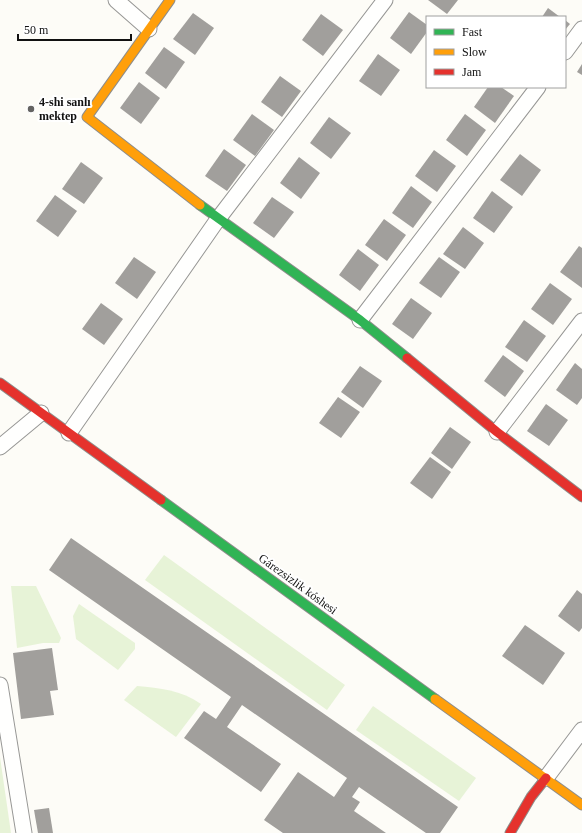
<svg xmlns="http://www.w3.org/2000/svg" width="582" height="833" font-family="'Times New Roman',serif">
  <rect width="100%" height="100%" fill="#fdfcf7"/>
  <!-- green -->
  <g fill="#e7f3d7">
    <path d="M164,555L345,685L327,710L145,580Z"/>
    <path d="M11,586H36L61,638L59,643H43L17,648Z"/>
    <path d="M79,604L135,643V649L118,670L76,639L73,616Z"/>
    <path d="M137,686C160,688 181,690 201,704L176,737L124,700Z"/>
    <path d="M373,706L476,778L459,801L356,730Z"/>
    <path d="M0,757L11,833H0Z"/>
  </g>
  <!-- building -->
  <g fill="#a19f9c">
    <path d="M428,0H458L447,14Z"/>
    <path d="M548,8L560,17H542Z"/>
    <path d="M409,12L427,25V32L411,54L390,38Z"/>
    <path d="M193,13L214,28L195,55L173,39Z"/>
    <path d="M321,14L343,30L323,56L302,40Z"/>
    <path d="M565,20L570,24L565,30Z"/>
    <path d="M164,47L185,62L166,89L145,73Z"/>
    <path d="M378,54L400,70L381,96L359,81Z"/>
    <path d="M582,64V75L577,72Z"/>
    <path d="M280,76L301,91L282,117L261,102Z"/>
    <path d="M139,82L160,98L141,124L120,108Z"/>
    <path d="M488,87H501L514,96L495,123L474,107Z"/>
    <path d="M252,114L274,130L255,156L233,140Z"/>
    <path d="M465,114L486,130L467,156L446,140Z"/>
    <path d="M329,117L351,133L331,159L310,143Z"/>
    <path d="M224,149L246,165L227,191L205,176Z"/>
    <path d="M434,150L456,166L437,192L415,176Z"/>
    <path d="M520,154L541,170L522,196L500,180Z"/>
    <path d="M299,157L320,173L301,199L280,183Z"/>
    <path d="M81,162L103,178L84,204L62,189Z"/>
    <path d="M411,186L432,202L413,228L392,213Z"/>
    <path d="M492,191L513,207L494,233L473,218Z"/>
    <path d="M55,195L77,211L58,237L36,221Z"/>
    <path d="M272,197L294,212L274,238L253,223Z"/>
    <path d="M384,219L406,235L387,261L365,245Z"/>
    <path d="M463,227L484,243L465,269L443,254Z"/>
    <path d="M579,246L582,248V288L560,272Z"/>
    <path d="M358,249L379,265L360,291L339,275Z"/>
    <path d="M134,257L156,272L137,299L115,283Z"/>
    <path d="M439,257L460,272L441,298L419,283Z"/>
    <path d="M550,283L572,299L553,325L531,309Z"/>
    <path d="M411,298L432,313L413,339L392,324Z"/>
    <path d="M101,303L123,319L104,345L82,329Z"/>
    <path d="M524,320L546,336L527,362L505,347Z"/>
    <path d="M503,355L524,371L505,397L484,381Z"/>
    <path d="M575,363L582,369V398L577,405L556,390Z"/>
    <path d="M360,366L382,381L363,408L341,392Z"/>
    <path d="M338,397L360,412L341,438L319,423Z"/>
    <path d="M546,404L568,420L549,446L527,431Z"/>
    <path d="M450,427L471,442L452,469L431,453Z"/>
    <path d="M430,457L451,472L432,499L410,483Z"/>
    <path d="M71,538L458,807L440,833H426L359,787L352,797L360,802L354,811L386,833H283L264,820L298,772L334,797L347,778L242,705L227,727L281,764L261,792L184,738L204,711L216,719L231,697L49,570Z"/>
    <path d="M577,590L582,594V628L579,632L558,616Z"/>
    <path d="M525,625L565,653L543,685L502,656Z"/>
    <path d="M52,648L58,690L50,691L54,715L21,719L13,653Z"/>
    <path d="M49,808L53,833H38L34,810Z"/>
  </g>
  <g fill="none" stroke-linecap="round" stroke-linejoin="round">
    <defs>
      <g id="street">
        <path d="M116,0L149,29"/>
        <path d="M565,52L582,29"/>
        <path d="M360,320L538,87"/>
        <path d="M497,432L582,321"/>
        <path d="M69,433L218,219L385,0"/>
        <path d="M0,447L41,413"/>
        <path d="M0,685L24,833"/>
        <path d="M546,778L582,730"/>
      </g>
      <g id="fast">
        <path d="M200,205L360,320L407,358"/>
        <path d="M161,500L435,699"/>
      </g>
      <g id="slow">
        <path d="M170,0L87,117L200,205"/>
        <path d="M435,699L582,805"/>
      </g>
      <g id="jam">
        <path d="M407,358L497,432L582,497"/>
        <path d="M0,383L161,500"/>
        <path d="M510,833L531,797L546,778"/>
      </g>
    </defs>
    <!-- street casing -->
    <use href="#street" stroke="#979795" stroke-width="17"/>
    <!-- fast casing -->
    <use href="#fast" stroke="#8e8d8b" stroke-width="11"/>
    <!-- slow casing -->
    <use href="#slow" stroke="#8e8d8b" stroke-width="11"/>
    <!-- jam casing -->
    <use href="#jam" stroke="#8e8d8b" stroke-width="11"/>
    <!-- street -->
    <use href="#street" stroke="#fffffe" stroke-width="15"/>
    <!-- fast -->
    <use href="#fast" stroke="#30b455" stroke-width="9"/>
    <!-- slow -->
    <use href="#slow" stroke="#ff9f0a" stroke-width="9"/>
    <!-- jam -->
    <use href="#jam" stroke="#e5322d" stroke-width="9"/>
  </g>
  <!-- markers -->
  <circle fill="#646362" stroke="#fff" stroke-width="1.5" cx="31" cy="109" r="4"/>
  <g text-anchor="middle" stroke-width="4" stroke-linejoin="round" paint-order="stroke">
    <!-- poi labels -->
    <g font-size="12" font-weight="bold" fill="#111" stroke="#fff" text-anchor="start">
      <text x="39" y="106">4-shi sanlı<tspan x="39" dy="14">mektep</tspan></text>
    </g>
    <!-- street labels -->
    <g font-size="12" fill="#111" stroke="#fff">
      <text transform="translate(298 584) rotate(36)" y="4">Gárezsizlik kóshesi</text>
    </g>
  </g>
  <!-- legend -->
  <rect x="426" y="16" width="140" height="72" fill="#ffffff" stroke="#a0a0a0"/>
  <rect x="434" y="29" width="20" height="6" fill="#30b455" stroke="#a0a0a0"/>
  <text x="462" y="36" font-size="12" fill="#111111">Fast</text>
  <rect x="434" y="49" width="20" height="6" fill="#ff9f0a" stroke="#a0a0a0"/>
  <text x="462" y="56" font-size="12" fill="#111111">Slow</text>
  <rect x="434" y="69" width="20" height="6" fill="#e5322d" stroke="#a0a0a0"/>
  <text x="462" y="76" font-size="12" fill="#111111">Jam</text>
  <!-- scale -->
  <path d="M18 34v6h113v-6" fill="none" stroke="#111111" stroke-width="2"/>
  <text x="24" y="34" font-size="12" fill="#111111" stroke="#ffffff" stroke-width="3" paint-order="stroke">50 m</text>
</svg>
